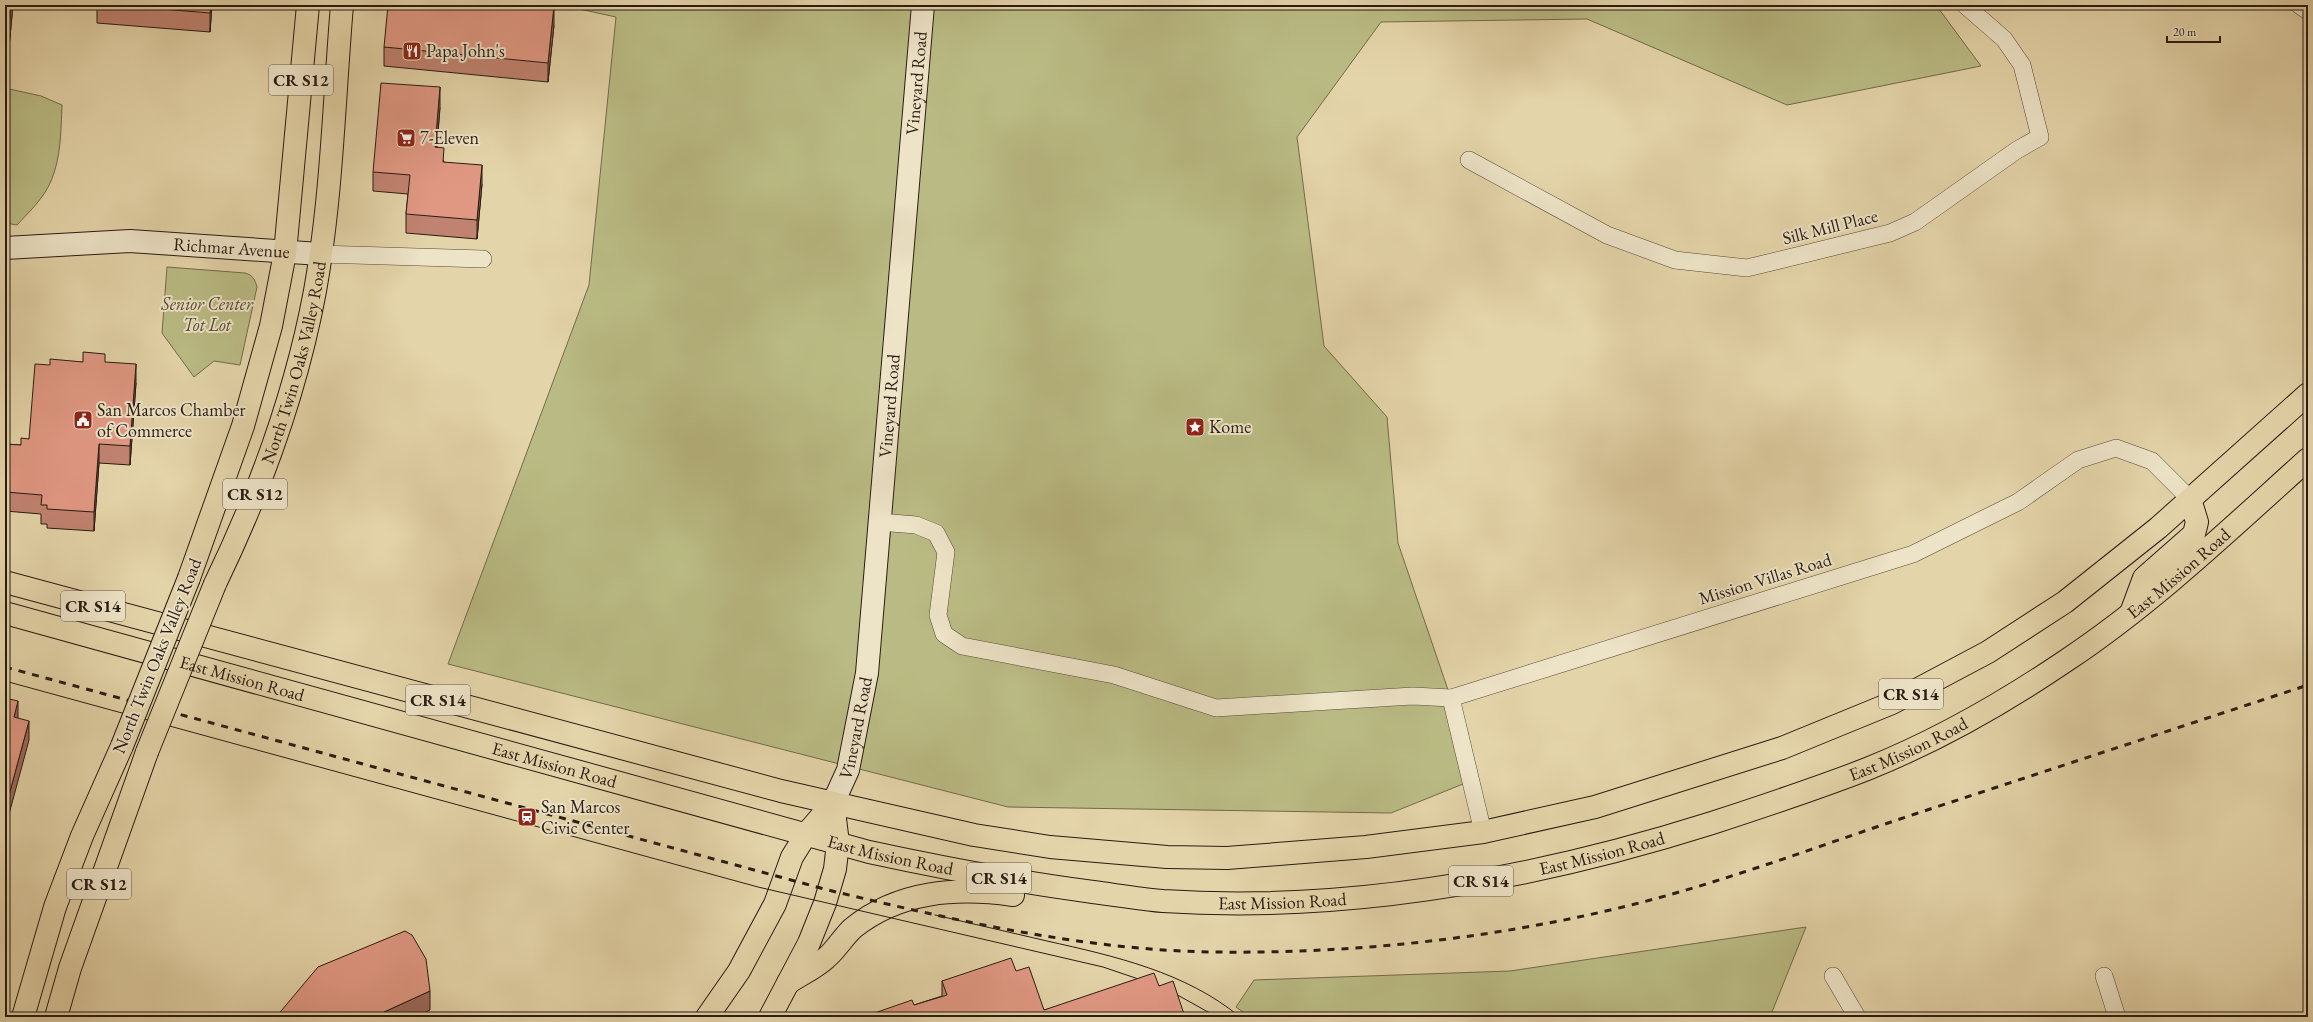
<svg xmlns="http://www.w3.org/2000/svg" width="2313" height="1022" font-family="'EB Garamond',serif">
  <rect width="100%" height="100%" fill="#e4d4a9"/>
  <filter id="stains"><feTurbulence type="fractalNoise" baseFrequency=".005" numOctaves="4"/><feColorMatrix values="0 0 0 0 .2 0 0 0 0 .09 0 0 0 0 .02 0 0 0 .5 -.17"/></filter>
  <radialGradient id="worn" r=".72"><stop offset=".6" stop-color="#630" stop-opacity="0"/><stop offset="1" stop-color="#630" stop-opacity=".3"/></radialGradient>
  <!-- green -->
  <g fill="#babb84" stroke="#726b4b">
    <path d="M570,5H1936L1981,66L1787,105L1587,19L1381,22L1297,137L1324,346L1387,417L1398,543L1478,778L1391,813L1008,807L448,664L589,285L616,17L570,7Z"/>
    <path d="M5,88L41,96L62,105C61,130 61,158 51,181C44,198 29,212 17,225L5,223Z"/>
    <path d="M167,267L245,273C253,275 255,280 257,287L240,365L214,361L194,377L162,333Z"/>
    <path d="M1806,927L1770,1017H1250L1236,1007L1254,980L1510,971Z"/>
  </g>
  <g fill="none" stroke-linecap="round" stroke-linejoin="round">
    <defs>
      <g id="street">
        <path d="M2299,5L2308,11"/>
        <path d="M1469,160L1607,235L1675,260L1747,268L1890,233L1915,222L2017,150L2040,137L2022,65L2004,39L1965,5"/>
        <path d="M320,254L483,259"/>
        <path d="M879,522L916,525L936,533L946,552L938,615L944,634L962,646L1114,675L1216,708L1413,696L1451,698"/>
        <path d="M1483,832L1451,698L1913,554L2018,502L2078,460L2116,448L2152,461L2190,499"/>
        <path d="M1833,976L1857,1017"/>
        <path d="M2104,976L2117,1017"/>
      </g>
      <g id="secondary">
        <path id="s1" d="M5,248L130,241L320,254"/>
        <path id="s2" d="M833,803L848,770L867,673L923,5"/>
      </g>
      <g id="primary">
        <path d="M189,578L243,426L271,326L285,253L308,5"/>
        <path d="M5,582L781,791L974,835L1050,847L1167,857L1227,858L1366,847L1483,832L1595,807L1782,748L1892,703L1988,652L2065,602L2158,528L2308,394"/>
        <path id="s3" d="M215,584C260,491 296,393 315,291C332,196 334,100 342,5"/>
        <path id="s4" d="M5,613L869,852C943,868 1017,882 1093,892C1116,895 1140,899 1163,901C1349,913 1535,879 1712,823C1764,806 1816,789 1867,769C1937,741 2005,702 2067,660C2154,602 2230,529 2308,459"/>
        <path d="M2131,613L2144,578L2194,534L2197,522L2190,499"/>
        <path d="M788,983C800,975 815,968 826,958C836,950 843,937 853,928C899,891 956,887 1013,895"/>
        <path d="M23,1017L55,907L82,836L122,746"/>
        <path d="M56,1017L70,968L147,752"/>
        <path d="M707,1017L739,971L775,904L792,857L807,833L833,803"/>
        <path d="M770,1017L809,943L825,903L835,869L838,843L833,803"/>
      </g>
    </defs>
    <!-- street casing -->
    <use href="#street" stroke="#584938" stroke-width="18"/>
    <!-- secondary casing -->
    <use href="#secondary" stroke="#291b12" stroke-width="24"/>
    <!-- primary casing -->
    <use href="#primary" stroke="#291b12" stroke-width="24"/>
    <!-- street -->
    <use href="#street" stroke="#ede3c7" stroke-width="17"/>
    <!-- secondary -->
    <use href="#secondary" stroke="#ede3c7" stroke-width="22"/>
    <!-- primary -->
    <use href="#primary" stroke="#e4d4a9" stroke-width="22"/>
    <!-- tram -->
    <g stroke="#291b12" stroke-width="1">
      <path d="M5,681L758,887L1103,967L1165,988L1217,1017"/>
      <path d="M935,915C972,924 1010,932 1047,941C1114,956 1186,972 1240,1017"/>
    </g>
    <!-- rail -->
    <path stroke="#291b12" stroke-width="3" stroke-dasharray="7 7" stroke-linecap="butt" d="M5,667L828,890C953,920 1083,950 1213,952C1350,954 1490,939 1623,907C1722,883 1818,846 1915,814C2046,771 2177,728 2308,685"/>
    <defs>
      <g id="primary-bridge">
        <path d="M122,746L189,578"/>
        <path d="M147,752L215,584"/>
      </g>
    </defs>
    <!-- primary-bridge casing -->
    <use href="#primary-bridge" stroke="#291b12" stroke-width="24" stroke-linecap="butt"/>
    <!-- primary-bridge -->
    <use href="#primary-bridge" stroke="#e4d4a9" stroke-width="22"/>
  </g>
  <!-- wall -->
  <g fill="#c18371" stroke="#291b12">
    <path d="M5,5H13L8,58H5Z"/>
    <path d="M97,5H212L210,32L97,23Z"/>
    <path d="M554,25L548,82L384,66V47Z"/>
    <path d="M440,107L437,147L444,162L482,184L477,239L406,233V214L408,194L373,191V172Z"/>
    <path d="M83,362H105L136,383L130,465L99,463L94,531L47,528V524H41V514L5,511V444L21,445L29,439L50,365Z"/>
    <path d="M1016,971L1044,1010L1159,986L1185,1017H863L914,1005L942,996V981Z"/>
  </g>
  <!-- shaded-wall -->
  <g fill="#9d6a5c" stroke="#291b12">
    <path d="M11,5H13L8,58V39Z"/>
    <path d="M211,5H212L210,32V13Z"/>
    <path d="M554,6V25L548,82V63Z"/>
    <path d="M440,87V107L435,166V147Z"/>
    <path d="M482,165V184L477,239V220Z"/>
    <path d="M136,364V383L130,465V446Z"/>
    <path d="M99,444V463L94,531V512Z"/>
    <path d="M18,701V720L14,717Z"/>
    <path d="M29,721V740L5,829V810Z"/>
    <path d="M430,991V1010L415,1017H383L384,1012Z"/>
  </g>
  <!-- building -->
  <g fill="#e09883" stroke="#291b12">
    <path d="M5,5H11L8,39H5Z"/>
    <path d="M113,5H211L210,13Z"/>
    <path d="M388,5H542L554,6L548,63L384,47Z"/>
    <path d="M381,83L440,87L435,147L444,148L443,162L482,165L477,220L406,214L410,175L373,172Z"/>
    <path d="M83,352L105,354V362L136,364L130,446L99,444L94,512L47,509V505H41L42,495L5,492V444L21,445V438L29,439L35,364L50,365V359L83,362Z"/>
    <path d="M5,698L18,701L14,717L29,721L5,810Z"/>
    <path d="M405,931L412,935L426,959L430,991L384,1012L383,1017H276L318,967Z"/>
    <path d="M1011,958L1016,971L1029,967L1044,1010L1154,973L1159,986L1173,981L1185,1017H863L912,1000L914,1005L947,995L942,981Z"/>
  </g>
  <!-- icons -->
  <defs>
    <symbol id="restaurant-square" viewBox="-11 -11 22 22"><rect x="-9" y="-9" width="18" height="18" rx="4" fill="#8f2418" stroke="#ede3c7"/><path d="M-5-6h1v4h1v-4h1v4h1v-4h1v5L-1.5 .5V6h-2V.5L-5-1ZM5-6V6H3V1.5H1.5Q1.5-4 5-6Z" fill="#fff"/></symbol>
    <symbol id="supermarket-square" viewBox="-11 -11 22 22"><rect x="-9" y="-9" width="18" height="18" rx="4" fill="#8f2418" stroke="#ede3c7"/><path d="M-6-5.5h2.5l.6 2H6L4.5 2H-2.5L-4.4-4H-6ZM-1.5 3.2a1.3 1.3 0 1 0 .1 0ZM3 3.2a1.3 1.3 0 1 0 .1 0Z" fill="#fff"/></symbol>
    <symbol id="civic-square" viewBox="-11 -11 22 22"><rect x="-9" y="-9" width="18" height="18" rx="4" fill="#8f2418" stroke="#ede3c7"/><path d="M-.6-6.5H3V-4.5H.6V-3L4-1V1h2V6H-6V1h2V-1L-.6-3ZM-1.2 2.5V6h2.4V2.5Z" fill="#fff"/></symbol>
    <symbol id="sight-square" viewBox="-11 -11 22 22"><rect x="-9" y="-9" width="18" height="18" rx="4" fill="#8f2418" stroke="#ede3c7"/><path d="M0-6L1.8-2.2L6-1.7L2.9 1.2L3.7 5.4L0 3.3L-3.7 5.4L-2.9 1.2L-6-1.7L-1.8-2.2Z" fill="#fff"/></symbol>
    <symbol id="station-square" viewBox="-11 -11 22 22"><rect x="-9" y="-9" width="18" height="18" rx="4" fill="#8f2418" stroke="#ede3c7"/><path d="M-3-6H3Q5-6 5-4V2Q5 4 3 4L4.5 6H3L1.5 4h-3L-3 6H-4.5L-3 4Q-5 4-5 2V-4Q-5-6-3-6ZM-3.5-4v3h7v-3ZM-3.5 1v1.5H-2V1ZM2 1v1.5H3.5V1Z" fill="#fff"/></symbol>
  </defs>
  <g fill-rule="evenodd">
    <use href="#restaurant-square" x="401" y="40" width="22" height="22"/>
    <use href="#supermarket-square" x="395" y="127" width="22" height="22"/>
    <use href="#civic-square" x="72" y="409" width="22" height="22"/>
    <use href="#sight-square" x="1184" y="416" width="22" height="22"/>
    <use href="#station-square" x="516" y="806" width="22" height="22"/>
  </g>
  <g text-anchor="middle" stroke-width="4" stroke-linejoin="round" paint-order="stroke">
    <!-- shield labels -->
    <g fill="#ede3c7" stroke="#645748" stroke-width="1">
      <rect x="269" y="65" width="64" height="30" rx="3"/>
      <rect x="223" y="479" width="64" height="30" rx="3"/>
      <rect x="61" y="591" width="64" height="30" rx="3"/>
      <rect x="1879" y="679" width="64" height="30" rx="3"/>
      <rect x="406" y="685" width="64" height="30" rx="3"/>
      <rect x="967" y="863" width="64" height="30" rx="3"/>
      <rect x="1449" y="866" width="64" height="30" rx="3"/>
      <rect x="67" y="869" width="64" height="30" rx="3"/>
    </g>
    <g font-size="17" font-weight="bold" fill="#291b12">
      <text x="301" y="86">CR S12</text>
      <text x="255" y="500">CR S12</text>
      <text x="93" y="612">CR S14</text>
      <text x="1911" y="700">CR S14</text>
      <text x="438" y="706">CR S14</text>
      <text x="999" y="884">CR S14</text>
      <text x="1481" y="887">CR S14</text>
      <text x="99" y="890">CR S12</text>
    </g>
    <!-- poi labels -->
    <g font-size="18" fill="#291b12" stroke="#ede3c7" text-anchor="start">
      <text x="426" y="57">Papa John's</text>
      <text x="420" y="144">7-Eleven</text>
      <text x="97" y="416">San Marcos Chamber<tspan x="97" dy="21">of Commerce</tspan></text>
      <text x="1209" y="433">Kome</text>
      <text x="541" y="813">San Marcos<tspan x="541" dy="21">Civic Center</tspan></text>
    </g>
    <!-- street labels -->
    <g font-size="18" fill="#291b12" stroke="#ede3c7">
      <text dy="6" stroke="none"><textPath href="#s2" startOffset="727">Vineyard Road</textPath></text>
      <text transform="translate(1830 227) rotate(-14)" y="6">Silk Mill Place</text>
      <text dy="6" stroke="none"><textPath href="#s1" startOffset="227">Richmar Avenue</textPath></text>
      <text dy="6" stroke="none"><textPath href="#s3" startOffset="236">North Twin Oaks Valley Road</textPath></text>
      <text dy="6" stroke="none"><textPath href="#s2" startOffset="403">Vineyard Road</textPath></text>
      <text dy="6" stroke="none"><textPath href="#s4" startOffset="2286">East Mission Road</textPath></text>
      <text transform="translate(1765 579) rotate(-17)" y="6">Mission Villas Road</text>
      <text transform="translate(157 656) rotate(-68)" y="6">North Twin Oaks Valley Road</text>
      <text dy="6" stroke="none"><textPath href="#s4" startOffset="246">East Mission Road</textPath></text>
      <text dy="6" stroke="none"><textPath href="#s2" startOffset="79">Vineyard Road</textPath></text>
      <text dy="6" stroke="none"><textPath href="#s4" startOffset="1962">East Mission Road</textPath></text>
      <text dy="6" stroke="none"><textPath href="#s4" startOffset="570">East Mission Road</textPath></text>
      <text dy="6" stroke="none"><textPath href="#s4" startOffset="1638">East Mission Road</textPath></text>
      <text dy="6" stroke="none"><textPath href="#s4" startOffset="918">East Mission Road</textPath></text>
      <text dy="6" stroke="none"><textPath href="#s4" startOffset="1314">East Mission Road</textPath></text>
    </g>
    <!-- park labels -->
    <g font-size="18" font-style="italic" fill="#544b34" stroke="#ede3c7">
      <text x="207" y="310">Senior Center<tspan x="207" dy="21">Tot Lot</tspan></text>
    </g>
  </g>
  <!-- margin -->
  <rect width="2313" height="1022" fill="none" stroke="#e4d4a9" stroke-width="20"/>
  <rect x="6" y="6" width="2301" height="1010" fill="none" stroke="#291b12" stroke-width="2"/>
  <rect x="10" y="10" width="2293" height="1002" fill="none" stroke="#291b12"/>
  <!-- scale -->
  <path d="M2167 36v6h53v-6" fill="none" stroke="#291b12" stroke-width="2"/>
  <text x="2173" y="36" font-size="12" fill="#291b12" stroke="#ede3c7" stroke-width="3" paint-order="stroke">20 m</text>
  <rect width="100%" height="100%" filter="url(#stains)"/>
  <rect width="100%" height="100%" fill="url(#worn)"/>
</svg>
